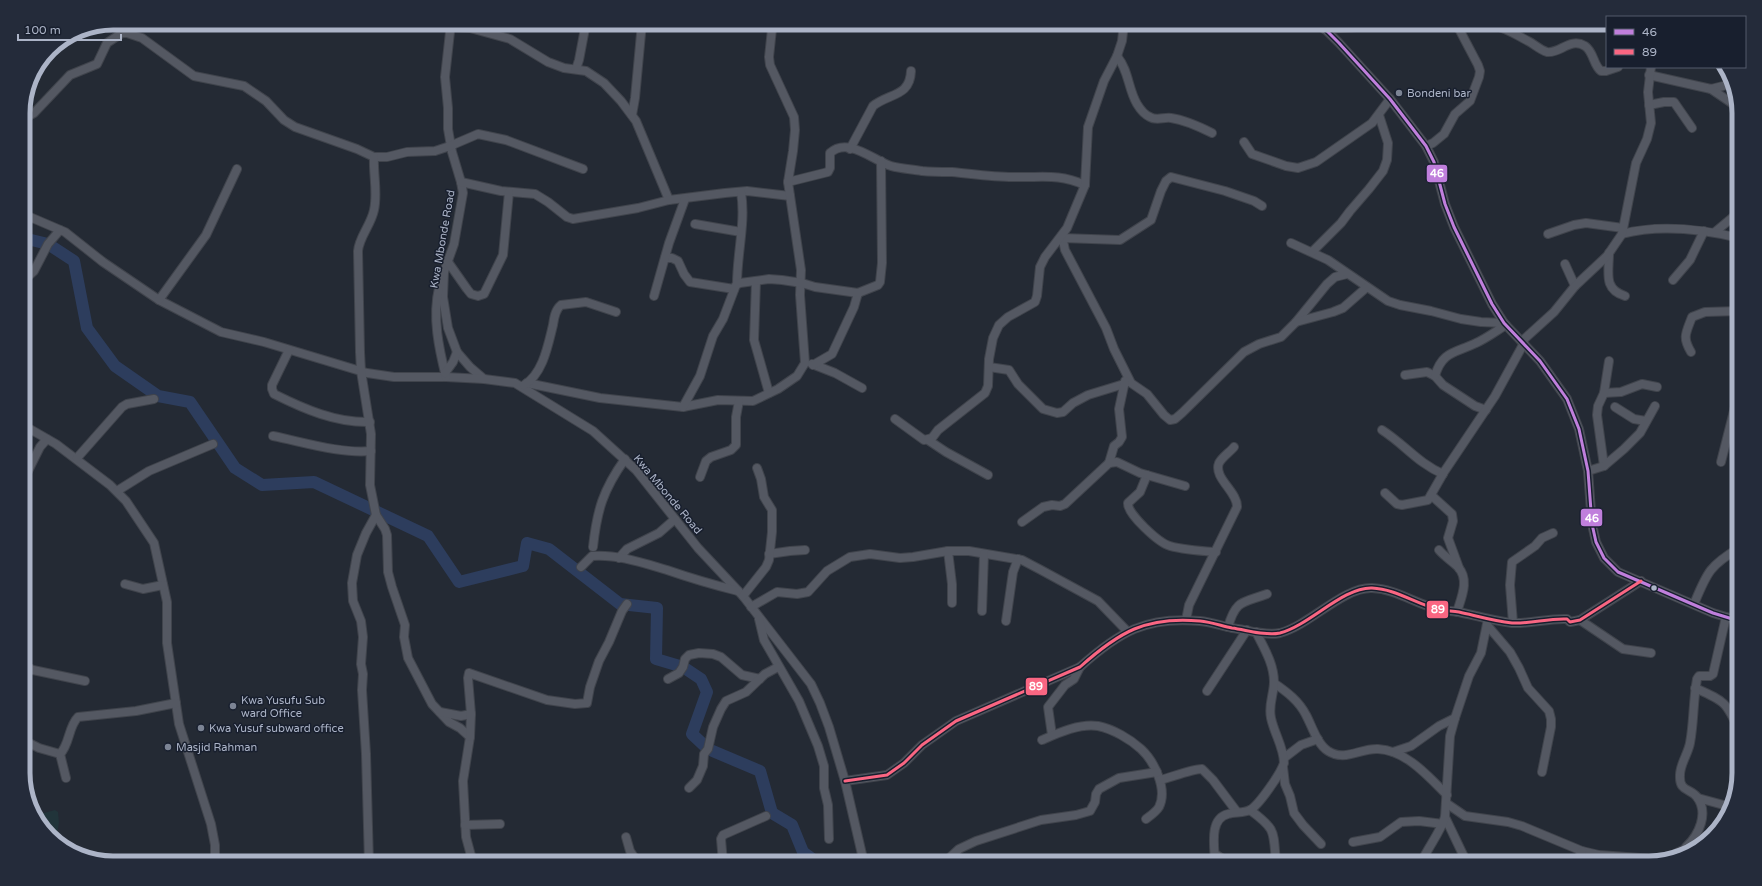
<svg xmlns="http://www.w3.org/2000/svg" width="1762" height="886" font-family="'Varela Round',sans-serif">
  <rect width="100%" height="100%" fill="#242a34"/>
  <!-- green -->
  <path fill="#21343a" d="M55,810L58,812L59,823L56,839L38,823L35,814L44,813Z"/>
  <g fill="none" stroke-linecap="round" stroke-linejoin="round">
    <!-- river -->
    <path stroke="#2d3d5d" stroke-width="12" d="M23,238L48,244L74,261L87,328L115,366L158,396L190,402L235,468L262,485L314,482L428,536L459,582L523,566L527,543L549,549L620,604L657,608L656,659L683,667L701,679L707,692L692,734L708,749L760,771L772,813L792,825L803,852L814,860L815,863"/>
    <defs>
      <g id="minor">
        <path d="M451,23L445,77L448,108V129L452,152L461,182L463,193L454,244L444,272L443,297L448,328L457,352L470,367L484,379"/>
        <path d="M1319,23L1339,43L1390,99L1426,146L1434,162L1445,204L1454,227L1492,304L1504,323L1540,361L1567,399L1579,429L1588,471L1592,524L1596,542L1604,558L1618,572L1713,613L1739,621"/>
        <path d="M1603,23L1607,24"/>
        <path d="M450,27L470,28L510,39L548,62L564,68L586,71L604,83L621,101L636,121L669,200"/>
        <path d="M1458,27C1470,26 1483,24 1495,26C1507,28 1518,36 1528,41C1534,44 1540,50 1547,52C1560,54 1570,37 1585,46C1594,52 1593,65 1601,71H1606L1618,67"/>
        <path d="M1324,29L1357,27L1374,23"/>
        <path d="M1117,56C1129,71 1128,89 1137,104C1140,109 1145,115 1150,117C1156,121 1164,117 1171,118C1185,120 1200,127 1212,133"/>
        <path d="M576,69L579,60L586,23"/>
        <path d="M1649,75L1711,89L1731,84"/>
        <path d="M1711,89L1739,108"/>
        <path d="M1649,105L1664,102H1674L1692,128"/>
        <path d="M632,115L635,98L642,23"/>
        <path d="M23,119L34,113L70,75L97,64L107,43L122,33H127L142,38L194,76L244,86L266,101L284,120L295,127L357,149L374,157H387L407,152L435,151L450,146L478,134L506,140L583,169"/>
        <path d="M1244,142L1252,154L1286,166L1298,168L1316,162L1372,123L1390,99"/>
        <path d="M1426,146L1433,143L1444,134L1455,114L1470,101L1479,77L1480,71L1478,65L1458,27L1450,23"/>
        <path d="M850,149L873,106C889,93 910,97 911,71"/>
        <path d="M461,182L501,191L535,194L548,202L567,217L573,219L638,208L669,200L725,193L747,191L790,196"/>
        <path d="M788,182L828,172L830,168V153C848,136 874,161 891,166C901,169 912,169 922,171C932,172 942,172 952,172C973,174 993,177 1013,177C1042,178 1057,173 1085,185"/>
        <path d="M23,214L65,232L103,262L159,300L221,332L264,342L367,373L394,377H446L484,379L515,383L593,431L636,470L698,548L743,596L811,684L820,703L829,727L845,781L864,863"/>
        <path d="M695,224L741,232"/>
        <path d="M1715,232L1739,212"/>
        <path d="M1548,234L1574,225L1586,223L1623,228"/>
        <path d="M1622,234C1660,224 1701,229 1739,238"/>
        <path d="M1062,236L1065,250L1106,328L1114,349L1131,383L1147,394L1164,415L1170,420L1175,419L1182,413L1244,352L1259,344L1281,337L1296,322L1327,284L1335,277L1347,274"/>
        <path d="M1062,238L1120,240L1151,220L1161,191L1166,181L1171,177L1225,191L1254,201L1262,206"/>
        <path d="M1291,243L1328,260L1388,301L1400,305L1431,311L1461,319L1481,322L1504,323"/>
        <path d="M1312,252L1341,223L1350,211L1369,189L1383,171L1387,160L1388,143L1379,115"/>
        <path d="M1609,253C1609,273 1603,289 1625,296"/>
        <path d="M665,258H672L678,261L684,274L690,282L734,289"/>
        <path d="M448,262L467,289L471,294L478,296L484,294L503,255L509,192"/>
        <path d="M1565,264L1575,286"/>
        <path d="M1673,280L1690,260L1704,231"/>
        <path d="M23,281L34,271L48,244L60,230"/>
        <path d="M756,281L754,340L769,393"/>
        <path d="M737,284C737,253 746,222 741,192"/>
        <path d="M439,288C432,317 439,349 446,377"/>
        <path d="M654,296L669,243L685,199"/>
        <path d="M159,300L206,235L237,169"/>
        <path d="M1296,322L1333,312L1343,308L1367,287"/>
        <path d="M1522,341L1554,312L1575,286L1607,256L1622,234L1636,163L1647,139L1651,123L1648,92L1651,67"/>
        <path d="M289,350L272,385V389L274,394C304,409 336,423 370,422"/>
        <path d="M1691,352C1682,337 1686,333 1692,317L1705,312L1739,311"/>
        <path d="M812,364L835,373L862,388"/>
        <path d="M813,365L832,354L854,307L858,293"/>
        <path d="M989,367L1009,370L1018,384L1043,409L1057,413L1063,412L1073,403L1088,395L1124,384"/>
        <path d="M445,373L453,362L457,352"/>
        <path d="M1405,375L1427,372L1435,376L1443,385L1475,406L1486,410"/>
        <path d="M1435,376C1442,351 1456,353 1476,343C1487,338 1496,331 1506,325"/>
        <path d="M527,383L600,398L683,407L718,400L753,401L778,389L797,376L805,363L800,295L801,270L788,182L793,151L795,130L794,117L770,65L769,57L772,29L767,23"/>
        <path d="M524,385C543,374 548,345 553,325C554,318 555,310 561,305L586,302L616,312"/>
        <path d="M1604,393L1621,392L1642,384L1657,387"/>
        <path d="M683,407L700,376L713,336L723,319L736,285L740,283L769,279L782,280L802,283L815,287L858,293L878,285L880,282L882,263L881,161"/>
        <path d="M1615,407L1634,419L1646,421"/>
        <path d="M895,419L924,440L932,438L938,430L985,393L988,386L989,359L993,338L999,325L1008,317L1035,302L1037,296L1040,267L1045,257L1067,228L1085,185L1088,127L1104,81L1117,56L1122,41L1124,23"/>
        <path d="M23,425L56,444L110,485L126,501L154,543L167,602V643L179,724L211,824L215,845V863"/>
        <path d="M1731,426L1739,429"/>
        <path d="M1382,430C1404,444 1419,464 1443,474"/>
        <path d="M273,436C303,442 341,454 371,451"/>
        <path d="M928,440L946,452L988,475"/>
        <path d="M77,458L122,407L127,404L154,399"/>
        <path d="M1721,462L1736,403L1739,399"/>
        <path d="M1109,463L1114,446L1119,442L1122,437L1119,409L1125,381"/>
        <path d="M1604,466L1597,415L1598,406L1604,393L1609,361"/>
        <path d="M1588,471L1604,466L1624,449L1640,433L1655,406"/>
        <path d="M1147,475L1140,492L1128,503C1127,514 1159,543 1170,546C1184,550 1201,551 1216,552"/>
        <path d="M700,477L706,461L711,457L731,450L736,445V417L739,401"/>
        <path d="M23,481L40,447L47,439"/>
        <path d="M117,491L149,471L213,444"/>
        <path d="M1385,493L1397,504L1402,505L1428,500L1444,472L1495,396L1524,343"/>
        <path d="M1431,495L1452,514L1453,521L1448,538L1459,568"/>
        <path d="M376,515L385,529L387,535L388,572L392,587L405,625L404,637L408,658L432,704L449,722L460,728L470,737L463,781L466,837L473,863"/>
        <path d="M1022,522L1043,507L1052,505L1060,506L1065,504L1109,463L1117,462L1140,473L1185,486"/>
        <path d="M593,547C597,510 603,490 625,459"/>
        <path d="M1439,550C1445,557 1452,561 1458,567C1470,580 1461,598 1457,612"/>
        <path d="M948,551L952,584V603"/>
        <path d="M769,554L790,551L805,550"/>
        <path d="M619,558L627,549L659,533L675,519"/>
        <path d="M581,567L592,556C617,554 643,563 667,570C690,578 714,585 738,591"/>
        <path d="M125,584L143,589L163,585"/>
        <path d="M743,596L766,567L769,560L772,532V510L764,497L761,479L757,468"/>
        <path d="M1694,604C1707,573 1709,566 1739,548"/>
        <path d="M751,607L777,592L797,594L808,592L827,571L850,557L870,554L900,558L913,557L948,551H969L1022,560L1041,570L1098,601L1127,631"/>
        <path d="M982,611L984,554"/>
        <path d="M759,619L764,640L799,701L818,746L824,766V788L828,805L829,839"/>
        <path d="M1186,620L1189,605L1237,507C1238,492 1213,478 1219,463C1222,457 1230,452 1234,447"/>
        <path d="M1580,620L1623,649L1651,653"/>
        <path d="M1006,621L1013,572L1018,559"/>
        <path d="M1513,623L1510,585L1512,562L1535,546L1542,538L1553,533"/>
        <path d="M1487,625L1510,652L1519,668L1528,688L1549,711L1551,719V727L1542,772"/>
        <path d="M1228,627C1236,599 1243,603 1267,594"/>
        <path d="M23,665L33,670L85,681"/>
        <path d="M668,679L679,673L683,667L685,659L689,655L699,653L713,654L721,657L742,675L760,679"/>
        <path d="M23,681L30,669"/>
        <path d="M1274,683C1287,692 1299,701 1306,715C1312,726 1317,744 1328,751C1345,762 1360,748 1378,749C1406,750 1429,777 1447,795"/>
        <path d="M1695,688C1724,701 1726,701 1739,730"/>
        <path d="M1207,691L1247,630"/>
        <path d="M440,712L461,716L471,714"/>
        <path d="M1052,735L1048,707L1065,685L1074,679L1080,667"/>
        <path d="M470,737L471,714L468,678L469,673L547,700L575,704L587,703L590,687L599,661L609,642L622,611L627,604"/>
        <path d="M23,740L39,748L60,754L66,778"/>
        <path d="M1042,740C1058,733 1080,723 1098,726C1113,729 1130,739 1141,749C1154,761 1168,789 1159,807C1156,812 1150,816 1146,819"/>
        <path d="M1393,752L1411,746L1439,726L1455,718"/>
        <path d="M60,754C70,744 68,727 78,717L136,711L176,703"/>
        <path d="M1284,758L1301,745L1318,739"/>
        <path d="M1283,767L1285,784L1290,796L1294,813L1303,825L1321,844"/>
        <path d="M1160,780C1169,778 1195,768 1202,769L1213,780L1237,812"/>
        <path d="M845,781L887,775L904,763L922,745L956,721L1080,667C1119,632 1146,616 1200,621C1211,622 1222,626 1232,628C1247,630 1265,636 1280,633C1310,625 1343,587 1372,588C1397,589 1417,605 1441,610C1447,611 1453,611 1459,612C1477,616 1494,621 1512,623C1531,624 1548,618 1567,619L1570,622L1580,620L1641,581"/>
        <path d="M689,788L697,780L703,766L704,754L708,749L713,727L721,709L726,701L746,692L765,674L778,667"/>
        <path d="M1698,798L1731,807"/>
        <path d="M1446,803L1465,816L1508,822L1522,826L1582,851L1599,855L1654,859L1671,856L1683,850L1703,844"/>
        <path d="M1250,810C1277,830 1273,831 1276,863"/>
        <path d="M1445,817L1467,863"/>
        <path d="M465,825L500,824"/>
        <path d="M626,837L630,851L638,863"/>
        <path d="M1353,842L1380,837L1401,822L1419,821L1443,824"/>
        <path d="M1686,847C1699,835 1709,813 1697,797C1690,788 1679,792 1680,775C1680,764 1688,754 1690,743C1694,722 1693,701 1697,679L1699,676H1710L1713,674L1726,617"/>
        <path d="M1215,854L1229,863"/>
        <path d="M369,863L366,754L362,690L363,674L361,664L363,637L361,621L353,601L352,583L357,555L366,533L376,515L370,485L371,434L361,371L360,352L358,251C359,237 371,225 374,210C378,193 373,174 374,157"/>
        <path d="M723,863L721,839L723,835L766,816"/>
        <path d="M944,863L959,849L976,841L1041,820L1076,815L1090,811L1095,802L1096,794L1099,789L1119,778L1157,772"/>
        <path d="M1215,863C1215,849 1208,819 1228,814C1235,812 1244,813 1250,810C1259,805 1281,773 1284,763C1284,748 1274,733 1271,718C1268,705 1274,694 1274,682C1274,664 1264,648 1256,632"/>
        <path d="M1292,863L1311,861L1319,863"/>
        <path d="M1421,863C1428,847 1440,833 1445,817L1450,736L1455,718L1469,676L1481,653L1488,619"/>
        <path d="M1576,863L1582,851"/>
      </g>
    </defs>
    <!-- minor casing -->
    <use href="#minor" stroke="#40444c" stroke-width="10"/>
    <!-- minor -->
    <use href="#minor" stroke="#545862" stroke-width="8"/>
    <defs>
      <path id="bus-1" d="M1319,23L1339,43L1390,99L1426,146L1434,162L1445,204L1454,227L1492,304L1504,323L1540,361L1567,399L1579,429L1588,471L1592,524L1596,542L1604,558L1618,572L1713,613L1739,621"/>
      <path id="bus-2" d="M845,781L887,775L904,763L922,745L956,721L1080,667C1119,632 1146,616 1200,621C1211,622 1222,626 1232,628C1247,630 1265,636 1280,633C1310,625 1343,587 1372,588C1397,589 1417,605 1441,610C1447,611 1453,611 1459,612C1477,616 1494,621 1512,623C1531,624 1548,618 1567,619L1570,622L1580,620L1641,581"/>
    </defs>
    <!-- bus-1 casing -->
    <use href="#bus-1" stroke="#181f2e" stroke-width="6"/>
    <!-- bus-2 casing -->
    <use href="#bus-2" stroke="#181f2e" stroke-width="6"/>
    <!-- bus-1 -->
    <use href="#bus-1" stroke="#c07fdc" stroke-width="3"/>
    <!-- bus-2 -->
    <use href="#bus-2" stroke="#fa6682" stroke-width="3"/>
  </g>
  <!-- markers -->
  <g fill="#7c8494" stroke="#181f2e" stroke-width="1.5">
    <circle cx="1399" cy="93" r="4"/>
    <circle cx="233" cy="706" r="4"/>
    <circle cx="201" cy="728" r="4"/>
    <circle cx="168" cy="747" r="4"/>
  </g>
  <circle fill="#acb4c7" stroke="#181f2e" stroke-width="1.5" cx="1654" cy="588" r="3.5"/>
  <g text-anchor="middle" stroke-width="3" stroke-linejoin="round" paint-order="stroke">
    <!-- poi labels -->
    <g font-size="11" fill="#acb4c7" stroke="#181f2e" text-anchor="start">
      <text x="1407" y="97">Bondeni bar</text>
      <text x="241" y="704">Kwa Yusufu Sub<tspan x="241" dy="13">ward Office</tspan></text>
      <text x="209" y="732">Kwa Yusuf subward office</text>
      <text x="176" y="751">Masjid Rahman</text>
    </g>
    <!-- street labels -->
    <g font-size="11" fill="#acb4c7" stroke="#181f2e">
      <text transform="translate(442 239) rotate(-80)" y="4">Kwa Mbonde Road</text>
      <text transform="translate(668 494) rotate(50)" y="4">Kwa Mbonde Road</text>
    </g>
  </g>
  <!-- crop -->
  <path d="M0 0H1762V886H0ZM113 30H1649A83 83 0 0 1 1732 113V773A83 83 0 0 1 1649 856H113A83 83 0 0 1 30 773V113A83 83 0 0 1 113 30Z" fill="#242b3a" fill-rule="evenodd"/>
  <path fill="none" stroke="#acb4c7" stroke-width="5" d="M113 30H1649A83 83 0 0 1 1732 113V773A83 83 0 0 1 1649 856H113A83 83 0 0 1 30 773V113A83 83 0 0 1 113 30Z"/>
  <g stroke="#181f2e" stroke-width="1.5">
    <rect x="1426" y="164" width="22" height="19" rx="4" fill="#c07fdc"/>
    <rect x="1580" y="508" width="23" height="19" rx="4" fill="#c07fdc"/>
    <rect x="1426" y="600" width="23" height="19" rx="4" fill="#fa6682"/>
    <rect x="1025" y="677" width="23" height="19" rx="4" fill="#fa6682"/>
  </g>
  <g font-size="11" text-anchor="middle" font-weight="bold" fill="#fff">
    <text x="1437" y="177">46</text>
    <text x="1592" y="522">46</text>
    <text x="1438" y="613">89</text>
    <text x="1036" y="690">89</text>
  </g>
  <!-- legend -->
  <rect x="1606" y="16" width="140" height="52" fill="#181f2e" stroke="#535b6b"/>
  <rect x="1614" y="29" width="20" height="6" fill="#c07fdc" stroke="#535b6b"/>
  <text x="1642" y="36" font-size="12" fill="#acb4c7">46</text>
  <rect x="1614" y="49" width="20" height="6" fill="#fa6682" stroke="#535b6b"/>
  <text x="1642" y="56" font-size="12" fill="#acb4c7">89</text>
  <!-- scale -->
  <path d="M18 34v6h103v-6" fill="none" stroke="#acb4c7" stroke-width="2"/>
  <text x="24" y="34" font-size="12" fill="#acb4c7" stroke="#181f2e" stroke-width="3" paint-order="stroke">100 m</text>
</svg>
